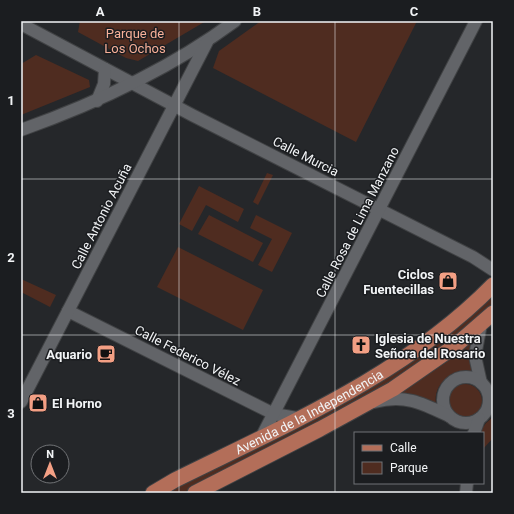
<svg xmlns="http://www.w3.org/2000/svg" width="514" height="514" font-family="Roboto,sans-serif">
  <rect width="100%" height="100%" fill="#25272a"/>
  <!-- green -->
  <g fill="#4f2c20">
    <path d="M80,21H206L138,61L126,58L78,32Z"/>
    <path d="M261,21H417L356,142L213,68L219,51Z"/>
    <path d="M36,55L89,80L90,87L21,115V64Z"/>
    <path d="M267,173L273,175L258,205L253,202Z"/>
    <path d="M199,186L244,209L238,222L206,205L192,231L179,224Z"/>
    <path d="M209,215L263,243L253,262L198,234Z"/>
    <path d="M256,215L292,233L272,272L258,265L272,239L250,228Z"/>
    <path d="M178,247L263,290L243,330L157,287Z"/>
    <path d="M21,279L56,295L50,307L21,292Z"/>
    <path d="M493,294V305L468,328L374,395L184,493H167L248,451Z"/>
    <path d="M471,341L470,357L472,372C452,371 433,382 436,404L410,394H397Z"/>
    <circle cx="465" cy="401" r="17"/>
    <path d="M493,417V438L483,449V433H479L486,423Z"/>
  </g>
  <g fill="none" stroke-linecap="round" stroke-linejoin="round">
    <defs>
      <g id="minor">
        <path d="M21,24L192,115L473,257L493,270"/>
        <path d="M97,101L104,84L105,69"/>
        <path d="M21,130C97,103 170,69 235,21"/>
        <path d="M68,311L274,414L297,418"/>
        <path d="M481,324L475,356L481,383"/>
        <circle cx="466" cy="400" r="23"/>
        <path d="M21,402L207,42"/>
        <path d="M374,402C405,394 422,403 449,416"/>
        <path d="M474,433L479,419"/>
        <path d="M262,436L476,21"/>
        <path d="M466,493L467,483"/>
      </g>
      <g id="major">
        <path id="s1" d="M153,493L175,480C286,425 406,374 493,285"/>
        <path d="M195,493L320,429L393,389L455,346L493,313"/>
      </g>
    </defs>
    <!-- minor casing -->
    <use href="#minor" stroke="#404244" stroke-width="14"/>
    <!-- major casing -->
    <use href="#major" stroke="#404244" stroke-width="17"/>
    <!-- minor -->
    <use href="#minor" stroke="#626468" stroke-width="12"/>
    <!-- major -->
    <use href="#major" stroke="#b36e59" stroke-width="15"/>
  </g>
  <!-- grid -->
  <path fill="none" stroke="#f2f4f6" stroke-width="1" stroke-opacity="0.55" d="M179,21V493M335,21V493M21,179H493M21,335H493"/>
  <!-- icons -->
  <defs>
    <symbol id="shop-square" viewBox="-11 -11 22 22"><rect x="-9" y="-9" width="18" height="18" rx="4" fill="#f39f84" stroke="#1b1d20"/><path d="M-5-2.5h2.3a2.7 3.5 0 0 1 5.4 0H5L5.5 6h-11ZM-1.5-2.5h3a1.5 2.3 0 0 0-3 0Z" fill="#111"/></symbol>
    <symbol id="church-square" viewBox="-11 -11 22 22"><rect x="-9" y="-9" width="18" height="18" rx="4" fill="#f39f84" stroke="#1b1d20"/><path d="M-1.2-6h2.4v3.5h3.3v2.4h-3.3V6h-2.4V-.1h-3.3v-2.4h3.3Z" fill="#111"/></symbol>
    <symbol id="cafe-square" viewBox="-11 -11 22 22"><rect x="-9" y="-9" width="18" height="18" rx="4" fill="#f39f84" stroke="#1b1d20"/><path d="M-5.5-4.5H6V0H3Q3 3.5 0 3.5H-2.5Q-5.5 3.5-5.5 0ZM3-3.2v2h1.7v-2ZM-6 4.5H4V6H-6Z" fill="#111"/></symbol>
  </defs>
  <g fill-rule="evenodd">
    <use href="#shop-square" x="437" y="270" width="22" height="22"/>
    <use href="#church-square" x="350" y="334" width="22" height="22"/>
    <use href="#cafe-square" x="95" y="343" width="22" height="22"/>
    <use href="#shop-square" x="27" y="392" width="22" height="22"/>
  </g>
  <g text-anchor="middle" stroke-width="3" stroke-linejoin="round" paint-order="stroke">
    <!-- park labels -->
    <g font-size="13" fill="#f8b099" stroke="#1b1d20">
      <text x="135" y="38">Parque de<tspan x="135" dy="15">Los Ochos</tspan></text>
    </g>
    <!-- street labels -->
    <g font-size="13" fill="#f2f4f6" stroke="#1b1d20">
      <text transform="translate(306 156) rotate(27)" y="5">Calle Murcia</text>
      <text transform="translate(101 216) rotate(-63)" y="5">Calle Antonio Acuña</text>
      <text transform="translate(357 222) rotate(-63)" y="5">Calle Rosa de Lima Manzano</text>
      <text transform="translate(188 355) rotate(27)" y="5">Calle Federico Vélez</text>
      <text dy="5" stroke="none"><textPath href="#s1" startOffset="176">Avenida de la Independencia</textPath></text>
    </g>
    <!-- poi labels -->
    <g font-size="13" font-weight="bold" fill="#f2f4f6" stroke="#1b1d20" text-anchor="end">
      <text x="434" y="279">Ciclos<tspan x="434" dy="15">Fuentecillas</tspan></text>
      <text x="375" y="343" text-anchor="start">Iglesia de Nuestra<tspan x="375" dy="15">Señora del Rosario</tspan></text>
      <text x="92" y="359">Aquario</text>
      <text x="52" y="408" text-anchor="start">El Horno</text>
    </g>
  </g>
  <!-- border -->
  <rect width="514" height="514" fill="none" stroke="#1b1d20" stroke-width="44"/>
  <!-- legend -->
  <rect x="354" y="432" width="130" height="52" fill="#1b1d20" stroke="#717376"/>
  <rect x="362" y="445" width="20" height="6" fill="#b36e59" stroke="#717376"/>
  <text x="390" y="452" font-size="12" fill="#f2f4f6">Calle</text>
  <rect x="362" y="462" width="20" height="12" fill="#4f2c20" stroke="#717376"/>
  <text x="390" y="472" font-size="12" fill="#f2f4f6">Parque</text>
  <!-- north arrow -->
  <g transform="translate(50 464)"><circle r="19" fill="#1b1d20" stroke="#717376"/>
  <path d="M0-3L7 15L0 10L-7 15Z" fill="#f39f84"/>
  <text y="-6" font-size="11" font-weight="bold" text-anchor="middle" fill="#f2f4f6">N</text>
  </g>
  <rect x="22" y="22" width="470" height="470" fill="none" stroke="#f2f4f6" stroke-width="1.5"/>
  <g font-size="13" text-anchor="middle" font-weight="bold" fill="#f2f4f6">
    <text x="100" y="16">A</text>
    <text x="257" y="16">B</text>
    <text x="414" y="16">C</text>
    <text x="11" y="105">1</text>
    <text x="11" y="262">2</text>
    <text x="11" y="418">3</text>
  </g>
</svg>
